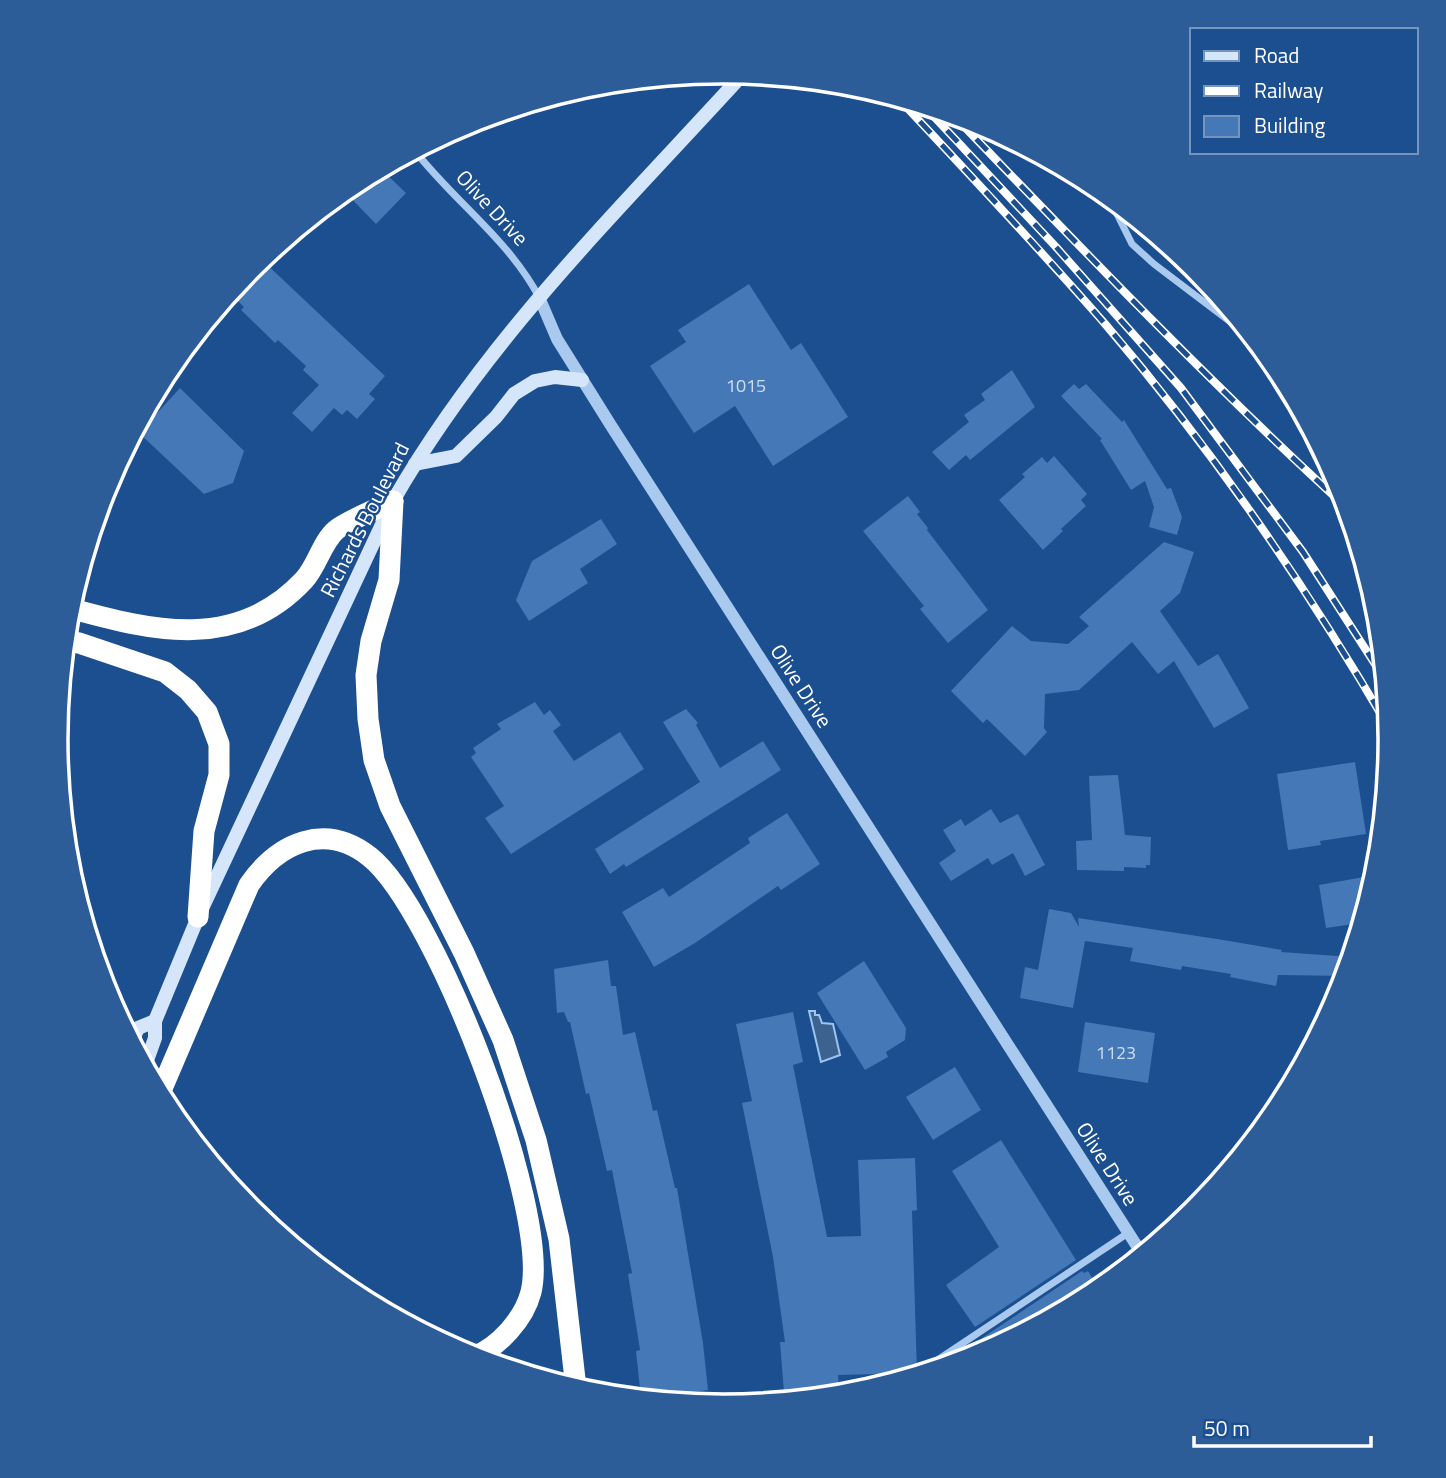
<svg xmlns="http://www.w3.org/2000/svg" width="1446" height="1478" font-family="'Titillium Web',sans-serif">
  <rect width="100%" height="100%" fill="#1b4f8f"/>
  <!-- water -->
  <path fill="#3c6290" stroke="#9cc4f0" stroke-width="2" d="M809,1011H815V1015H819L822,1023L833,1024L840,1055L821,1062Z"/>
  <!-- building -->
  <g fill="#4478b7">
    <path d="M381,169L406,193L376,224L344,191Z"/>
    <path d="M261,259L385,376L369,394L375,399L357,419L347,410L342,415L334,408L312,432L292,413L319,385L303,370L306,366L278,340L275,343L241,310L244,307L230,293L252,267Z"/>
    <path d="M749,284L791,350L801,343L848,417L773,466L735,406L694,433L650,366L686,342L678,330Z"/>
    <path d="M1012,370L1035,407L970,460L966,455L949,470L932,452L969,422L964,415L985,400L981,394Z"/>
    <path d="M1074,384L1079,389L1086,384L1122,422L1124,420L1167,489L1171,488L1182,517L1177,535L1149,527L1154,507L1145,481L1131,490L1100,440L1102,439L1061,396Z"/>
    <path d="M180,388L244,451L233,483L204,494L139,433Z"/>
    <path d="M1054,456L1087,494L1081,500L1086,506L1061,529L1063,531L1043,550L999,500L1025,477L1022,474L1042,457L1047,463Z"/>
    <path d="M908,496L920,512L917,514L928,528L927,530L988,610L948,643L920,609L924,606L863,531Z"/>
    <path d="M601,519L617,544L580,569L588,583L529,621L516,600L532,561Z"/>
    <path d="M1164,542L1194,552L1180,593L1160,611L1198,666L1218,654L1249,708L1214,728L1174,661L1158,674L1132,642L1079,690L1045,694L1044,728L1047,732L1025,756L987,719L983,723L951,691L1012,626L1031,641L1068,644L1089,626L1079,617Z"/>
    <path d="M535,702L544,715L550,710L561,725L553,731L574,761L620,732L644,769L511,854L485,818L504,806L471,757L476,753L473,748L501,729L497,724Z"/>
    <path d="M686,709L698,723L696,725L720,768L763,741L781,770L626,867L624,864L610,874L595,849L700,782L663,722Z"/>
    <path d="M1355,762L1366,834L1320,841L1321,845L1288,850L1277,774Z"/>
    <path d="M1118,775L1125,835L1151,837L1150,865H1146V868L1124,867V871L1077,870L1076,841L1092,840L1089,776Z"/>
    <path d="M991,809L1000,823L1018,814L1045,865L1025,876L1013,853L992,865L988,858L951,881L939,863L956,851L943,830L961,819L965,826Z"/>
    <path d="M787,813L820,864L781,890L778,886L695,943L654,967L622,912L663,888L669,897L750,843L748,838Z"/>
    <path d="M1375,875L1361,923L1326,928L1319,885Z"/>
    <path d="M1049,909L1071,913L1079,927L1078,918L1217,939L1282,950L1281,952L1351,957L1345,976L1278,975L1276,986L1230,977L1231,974L1182,966L1181,970L1130,961L1133,948L1085,941L1073,1008L1020,998L1025,967L1038,970Z"/>
    <path d="M608,960L611,986H616L623,1035L635,1032L653,1111L657,1110L675,1188H677L703,1343L708,1390L641,1398L636,1351L640,1350L628,1274L632,1273L612,1170L607,1171L589,1093L586,1094L570,1022H568L564,1012L557,1013L554,969Z"/>
    <path d="M864,961L906,1028L905,1040L886,1052L888,1057L865,1070L817,993Z"/>
    <path d="M793,1012L803,1062L793,1065L827,1237L861,1236L858,1160L915,1158L917,1210L912,1211L917,1373L838,1375L839,1389L784,1393L780,1342H785L773,1257L742,1103L752,1101L736,1024Z"/>
    <path d="M1085,1022L1155,1033L1148,1083L1078,1072Z"/>
    <path d="M955,1067L981,1110L933,1140L906,1097Z"/>
    <path d="M1001,1140L1076,1260L975,1327L946,1285L999,1247L952,1171Z"/>
    <path d="M1082,1271L1084,1273L1088,1271L1099,1289L990,1349L982,1338Z"/>
  </g>
  <g fill="none" stroke-linecap="round" stroke-linejoin="round">
    <!-- minor -->
    <g stroke="#a9c9ee" stroke-width="7">
      <path d="M415,151C455,202 508,239 539,297"/>
      <path d="M1113,201L1114,208L1132,244L1154,264L1253,339"/>
      <path d="M930,1365L1128,1233"/>
    </g>
    <!-- tertiary -->
    <path stroke="#a9c9ee" stroke-width="12" d="M539,297L557,339L610,424L1142,1254"/>
    <!-- secondary -->
    <g stroke="#d6e6fa" stroke-width="14">
      <path d="M415,464L456,456L496,417L514,394L535,381L555,377L582,380"/>
      <path d="M132,1041L138,1028L155,1021"/>
      <path d="M145,1066L155,1038V1021L198,917L393,501C485,340 619,210 743,74"/>
    </g>
    <!-- motorway -->
    <g stroke="#fff" stroke-width="21">
      <path d="M393,501L389,580L371,641L366,675L368,719L374,760L390,806L464,953L503,1040L536,1140L559,1239L576,1388"/>
      <path d="M69,608C152,631 237,652 304,580C317,566 322,542 336,530C348,520 378,509 393,501"/>
      <path d="M66,641L79,643L165,672L188,690L207,712L219,744V775L204,831L198,917"/>
      <path d="M160,1093L249,885C278,843 325,821 370,857C435,909 551,1210 531,1292C524,1319 499,1347 473,1357"/>
    </g>
    <defs>
      <g id="rail">
        <path d="M898,98C968,173 1039,248 1106,325C1213,450 1306,586 1389,728"/>
        <path d="M925,107L1056,247L1181,388L1303,552L1384,678"/>
        <path d="M954,116C1082,249 1210,383 1347,508"/>
      </g>
    </defs>
    <!-- rail casing -->
    <use href="#rail" stroke="#fff" stroke-width="8"/>
    <!-- rail -->
    <use href="#rail" stroke="#1b4f8f" stroke-width="5" stroke-dasharray="16" stroke-linecap="butt"/>
  </g>
  <g text-anchor="middle" stroke-width="5" stroke-linejoin="round" paint-order="stroke">
    <!-- number labels -->
    <g font-size="18" fill="#d0dded">
      <text x="746" y="392">1015</text>
      <text x="1116" y="1059">1123</text>
    </g>
    <!-- street labels -->
    <g font-size="21" fill="#fff" stroke="#1b4f8f">
      <text transform="translate(492 208) rotate(47)" y="7">Olive Drive</text>
      <text transform="translate(365 520) rotate(-63)" y="7">Richards Boulevard</text>
      <text transform="translate(801 686) rotate(57)" y="7">Olive Drive</text>
      <text transform="translate(1107 1164) rotate(57)" y="7">Olive Drive</text>
    </g>
  </g>
  <!-- crop -->
  <path d="M0 0H1446V1478H0ZM68 739a655 655 0 1 1 1310 0a655 655 0 1 1-1310 0Z" fill="#2d5d98" fill-rule="evenodd"/>
  <path fill="none" stroke="#fff" stroke-width="3.5" d="M68 739a655 655 0 1 1 1310 0a655 655 0 1 1-1310 0Z"/>
  <!-- legend -->
  <rect x="1190" y="28" width="228" height="126" fill="#1b4f8f" stroke="#7695bc" stroke-width="2"/>
  <rect x="1204" y="51" width="35" height="10" fill="#d6e6fa" stroke="#7695bc" stroke-width="2"/>
  <text x="1254" y="63" font-size="21" fill="#ffffff">Road</text>
  <rect x="1204" y="86" width="35" height="10" fill="#ffffff" stroke="#7695bc" stroke-width="2"/>
  <text x="1254" y="98" font-size="21" fill="#ffffff">Railway</text>
  <rect x="1204" y="116" width="35" height="21" fill="#4478b7" stroke="#7695bc" stroke-width="2"/>
  <text x="1254" y="133" font-size="21" fill="#ffffff">Building</text>
  <!-- scale -->
  <path d="M1194 1436v10h177v-10" fill="none" stroke="#ffffff" stroke-width="3.5"/>
  <text x="1204" y="1436" font-size="21" fill="#ffffff" stroke="#1b4f8f" stroke-width="5" paint-order="stroke">50 m</text>
</svg>
